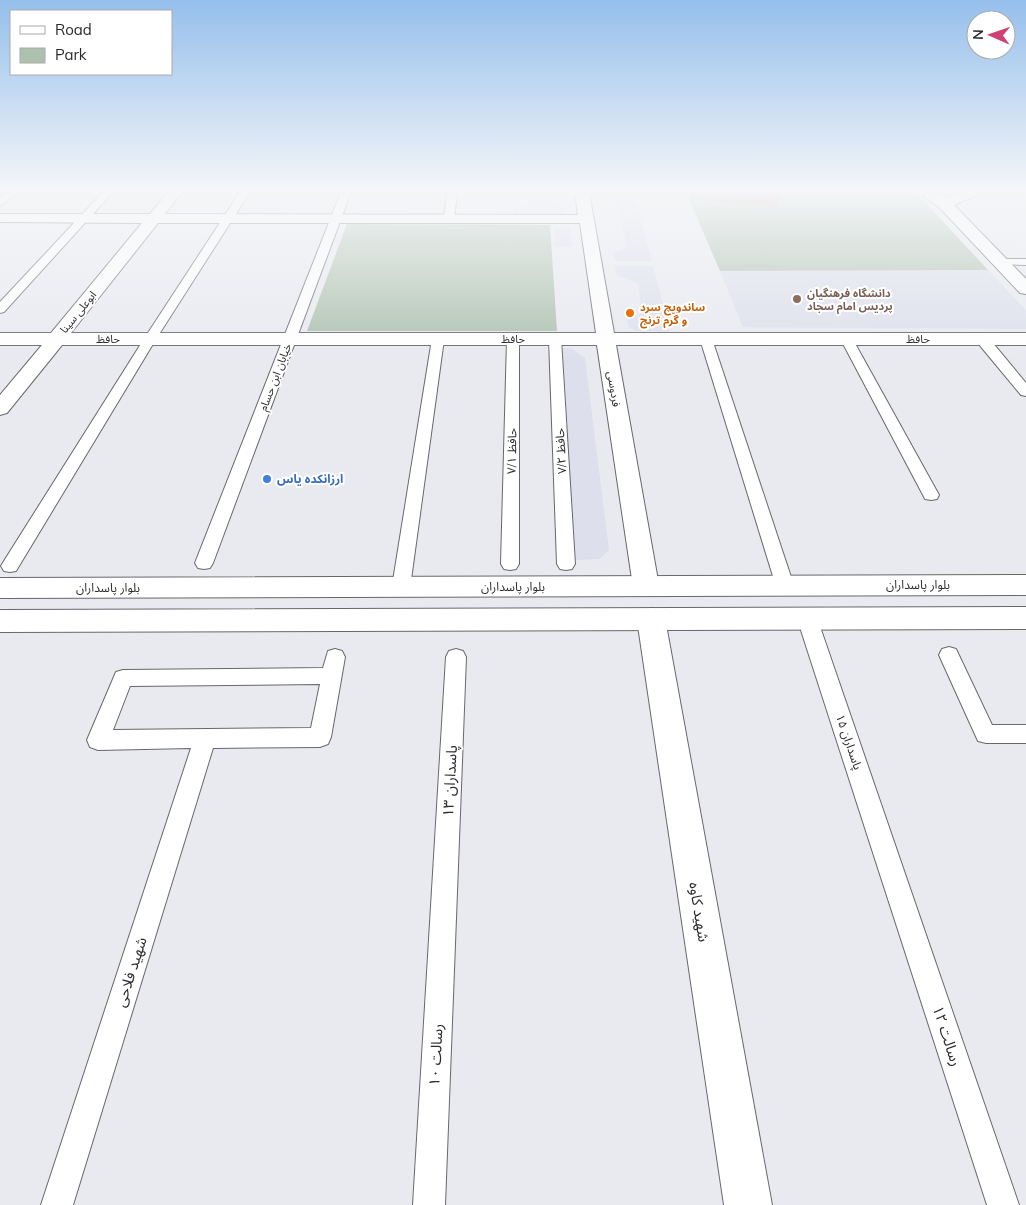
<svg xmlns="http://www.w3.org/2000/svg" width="1026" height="1205" font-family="Mulish,'Noto Sans Arabic',sans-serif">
  <rect width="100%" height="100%" fill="#e9eaf0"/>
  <!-- built -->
  <g fill="#dddfec">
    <path d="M530,192H550L551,202L566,208V212L562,215H514V207H530Z"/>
    <path d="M614,192H633L652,261H615L613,254L627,247Z"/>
    <path d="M554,227H570L573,247H555Z"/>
    <path d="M615,266H653L670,332L636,331L629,327L627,321L642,312L638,283L616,275Z"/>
    <path d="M988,270L1026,310V329L743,327L720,271Z"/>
    <path d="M558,348H571L585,358L609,550L600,559L577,560L571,555Z"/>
  </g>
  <!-- green -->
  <g fill="#adc1af">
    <path d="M689,192H906L920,197L988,270L720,271L689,199Z"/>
    <path d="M347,224L550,225L557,331H307Z"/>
  </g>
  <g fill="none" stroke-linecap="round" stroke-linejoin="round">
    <defs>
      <g id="street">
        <path d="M9,192H19L0,206V198Z"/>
        <path d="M103,192H113L4,312L0,313V302Z"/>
        <path d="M240,192H250L156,339L16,571L10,572L4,571L1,566L4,561L144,339Z"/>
        <path d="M341,192H351L213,563L210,568L204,569L198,568L195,563Z"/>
        <path d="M447,192H457L454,219L449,222L444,219Z"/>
        <path d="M1001,259H1026V265L997,264L995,262L997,260Z"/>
        <path d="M846,334L852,338L939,495L937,499L931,500L925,499L923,495L840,338Z"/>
        <path d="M438,335L444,339L410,587L408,592L401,594L394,592L392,587L432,339Z"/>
        <path d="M513,335L519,339V564L516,569L510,570L504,569L501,564L507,339Z"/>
        <path d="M555,335L561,339L575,564L572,569L566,570L560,569L557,564L549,339Z"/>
        <path d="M706,335L712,339L794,586L791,591L785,593L779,591L776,586L700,339Z"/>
        <path d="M982,335L987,336L1026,383V396L1021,395L977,342L976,339L977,336Z"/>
        <path d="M807,611L814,613L817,618L1019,1205H987L797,618L800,613Z"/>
        <path d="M949,647L956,649L992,725H1026V743H986L978,741L939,655L942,649Z"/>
        <path d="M335,649L342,651L345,657L331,737L328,744L320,747L213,748L73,1205H41L191,748L98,750L90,747L87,740L116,672L123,670L323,668L328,651ZM320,684L311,728L113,730L130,686Z"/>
        <path d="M456,649L463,651L466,657L445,1205H413L446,657L449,651Z"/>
      </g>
      <g id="secondary">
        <path d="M168,192H182L165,214L578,215L575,192H589L614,333H1026V345H616L659,586L656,593L646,596L636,593L633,586L597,345H62L7,413L0,415V395L42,345H0V333H51L142,223L0,222V214H150ZM158,223H580L596,333H71Z"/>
        <path d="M926,192H940L947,198L961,192H979L977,195L954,205L1026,279V294L1020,293L939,207L923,196Z"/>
        <path d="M651,608L661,611L665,619L772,1205H724L637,619L641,611Z"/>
      </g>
      <g id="primary">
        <path d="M1026,575V595L0,598V578Z"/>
        <path d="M1026,607V629L0,632V610Z"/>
      </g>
    </defs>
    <!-- street casing -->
    <use href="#street" stroke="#67686c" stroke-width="2"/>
    <!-- secondary casing -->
    <use href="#secondary" stroke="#67686c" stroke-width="2"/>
    <!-- primary casing -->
    <use href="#primary" stroke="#67686c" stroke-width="2"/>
    <!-- street -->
    <use href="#street" fill="#fff" fill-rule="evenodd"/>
    <!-- secondary -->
    <use href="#secondary" fill="#fff" fill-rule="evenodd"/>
    <!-- primary -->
    <use href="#primary" fill="#fff" fill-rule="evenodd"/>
  </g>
  <!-- wall -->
  <path fill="#bb9987" d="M689,192H781L777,207L689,199Z"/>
  <!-- sky -->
  <linearGradient id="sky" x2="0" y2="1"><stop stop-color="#95bfec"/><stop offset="0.53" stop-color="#f5f6f8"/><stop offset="1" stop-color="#f5f6f8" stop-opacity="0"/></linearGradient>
  <rect width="1026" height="360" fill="url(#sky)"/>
  <!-- markers -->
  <circle fill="#8d6e63" stroke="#fff" stroke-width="2" cx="797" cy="299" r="5"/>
  <circle fill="#e8710a" stroke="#fff" stroke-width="2" cx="630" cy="313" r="5"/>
  <circle fill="#3f7fe0" stroke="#fff" stroke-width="2" cx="267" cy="479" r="5"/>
  <g text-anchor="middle" stroke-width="4" stroke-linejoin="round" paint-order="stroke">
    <!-- far-education labels -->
    <g font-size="11" font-weight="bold" fill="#785e54" stroke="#fff" text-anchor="start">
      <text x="807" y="297">دانشگاه فرهنگیان<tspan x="807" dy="13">پردیس امام سجاد</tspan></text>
    </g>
    <!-- far-food labels -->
    <g font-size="11" font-weight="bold" fill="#c56008" stroke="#fff" text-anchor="start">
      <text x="640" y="311">ساندویچ سرد<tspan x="640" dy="13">و گرم ترنج</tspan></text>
    </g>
    <!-- far-street labels -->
    <g font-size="11" fill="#2b2b2d" stroke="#fff">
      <text transform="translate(78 312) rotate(-51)" y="4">ابوعلی سینا</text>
      <text x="108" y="343">حافظ</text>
      <text x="513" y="343">حافظ</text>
      <text x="918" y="343">حافظ</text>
      <text transform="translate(275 377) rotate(-69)" y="4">خیابان ابن حسام</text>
      <text transform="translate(614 389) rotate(81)" y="4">فردوسی</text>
    </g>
    <!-- street labels -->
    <g font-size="12" fill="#2b2b2d" stroke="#fff">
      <text transform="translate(512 451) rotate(-89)" y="4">حافظ ۷/۱</text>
      <text transform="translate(561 451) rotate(-93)" y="4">حافظ ۷/۲</text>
      <text x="918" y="589">بلوار پاسداران</text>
      <text x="513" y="591">بلوار پاسداران</text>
      <text x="108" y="592">بلوار پاسداران</text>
      <text transform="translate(849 742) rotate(71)" y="4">پاسداران ۱۵</text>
    </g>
    <!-- shop labels -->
    <g font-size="12" font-weight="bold" fill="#366cbe" stroke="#fff" text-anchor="start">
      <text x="277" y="483">ارزانکده یاس</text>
    </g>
    <!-- near-street labels -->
    <g font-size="15" fill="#2b2b2d" stroke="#fff">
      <text transform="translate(450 781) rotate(-87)" y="5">پاسداران ۱۳</text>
      <text transform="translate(699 912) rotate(81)" y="5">شهید کاوه</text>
      <text transform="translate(131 972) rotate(-72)" y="5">شهید فلاحی</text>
      <text transform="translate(947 1036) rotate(72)" y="5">رسالت ۱۲</text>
      <text transform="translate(436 1055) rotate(-87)" y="5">رسالت ۱۰</text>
    </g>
  </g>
  <!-- legend -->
  <rect x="10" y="10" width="162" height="65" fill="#ffffff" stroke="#aaaaab"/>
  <rect x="20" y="26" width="25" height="8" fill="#ffffff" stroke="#aaaaab"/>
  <text x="55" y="35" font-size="15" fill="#2b2b2d">Road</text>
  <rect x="20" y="48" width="25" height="15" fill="#adc1af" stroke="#aaaaab"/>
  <text x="55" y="60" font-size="15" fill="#2b2b2d">Park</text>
  <!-- north arrow -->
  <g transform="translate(991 35) rotate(272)"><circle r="24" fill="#ffffff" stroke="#aaaaab"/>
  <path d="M0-4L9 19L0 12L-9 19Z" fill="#ce4172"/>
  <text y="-8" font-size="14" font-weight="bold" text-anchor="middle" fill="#2b2b2d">N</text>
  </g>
</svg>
